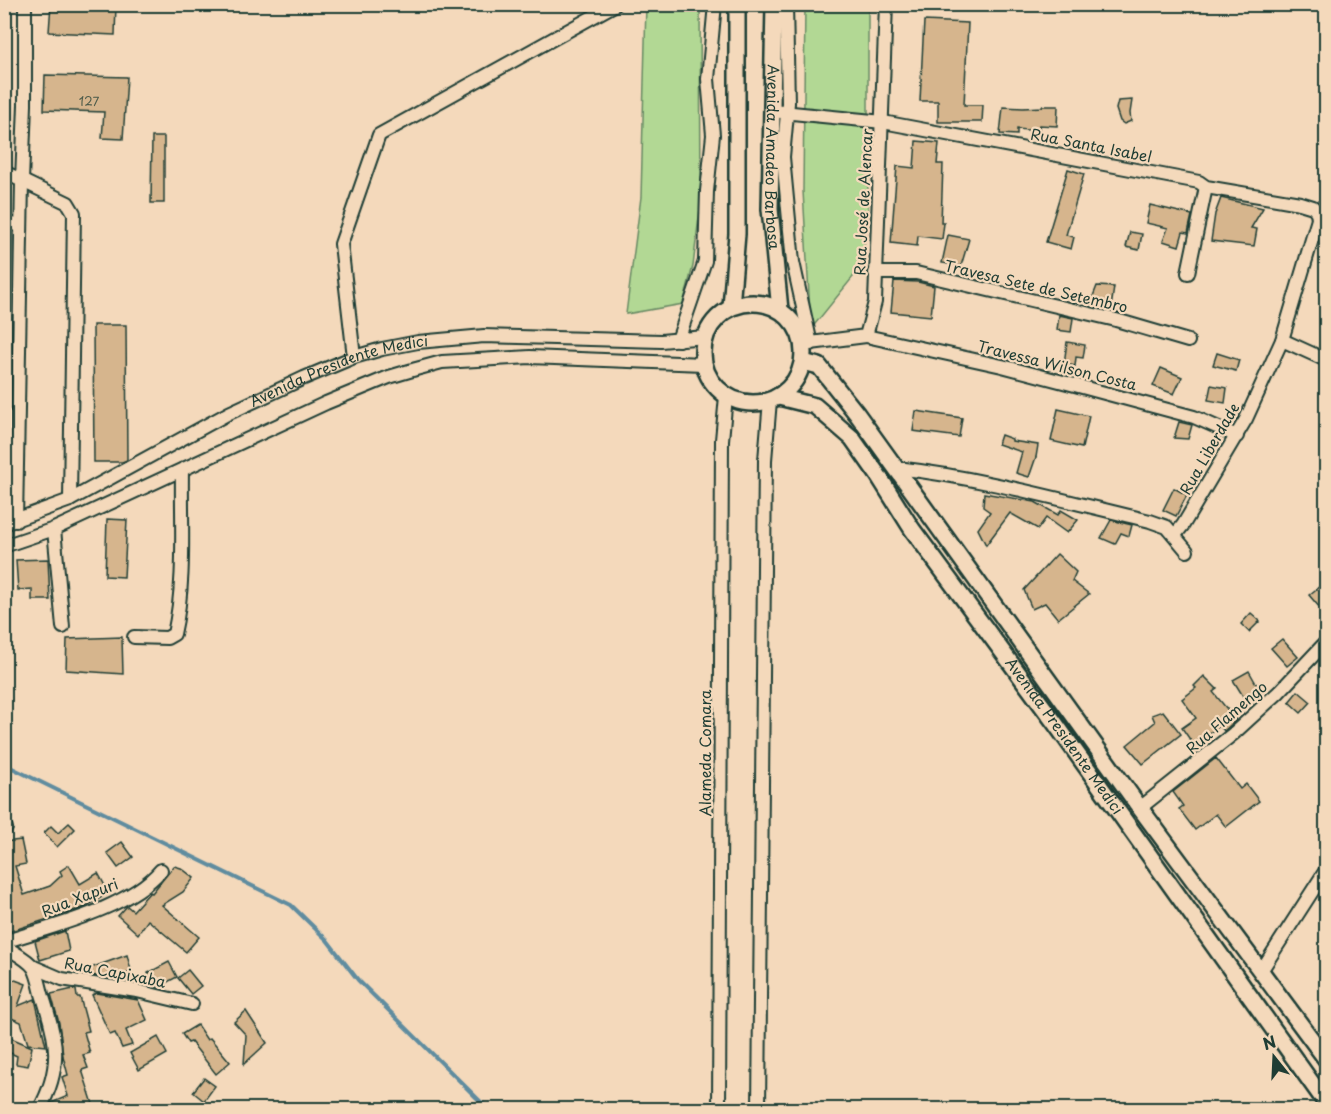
<svg xmlns="http://www.w3.org/2000/svg" width="1331" height="1114" font-family="'Playpen Sans',sans-serif">
  <rect width="100%" height="100%" fill="#f4d9bb"/>
  <filter id="ink" filterUnits="userSpaceOnUse"><feTurbulence type="fractalNoise" baseFrequency=".0167" numOctaves="2"/><feDisplacementMap in="SourceGraphic" scale="12" xChannelSelector="R" yChannelSelector="G"/><feConvolveMatrix kernelMatrix="1 2 1 2 8 2 1 2 1" color-interpolation-filters="sRGB"/></filter>
  <g filter="url(#ink)">
    <!-- green -->
    <g fill="#b2d894" stroke="#688a64" stroke-width="1.5">
      <path d="M646,5H700L701,200L693,266L683,304L626,314L641,197Z"/>
      <path d="M805,5H868V217L861,267L811,329L803,191Z"/>
    </g>
    <g fill="none" stroke-linecap="round" stroke-linejoin="round">
      <!-- stream -->
      <path stroke="#5f8c9f" stroke-width="4" d="M4,764L291,905L327,940L358,980L489,1110"/>
    </g>
    <!-- building -->
    <g fill="#d6b58d" stroke="#1f3d34" stroke-width="1.5">
      <path d="M51,4H116L115,35L49,32Z"/>
      <path d="M924,21L968,23L964,105H983L982,122H938V101H920Z"/>
      <path d="M45,75L127,77L123,139L102,138L104,112L44,110Z"/>
      <path d="M1132,100L1130,113L1131,121L1124,124L1120,121L1116,109L1118,101Z"/>
      <path d="M1042,106H1058L1057,126L1039,125V131L1017,129V135L1000,134L1003,107L1023,108L1042,107Z"/>
      <path d="M152,137H164V203H151Z"/>
      <path d="M916,141L939,143L937,164H943L941,223H944L942,239L918,236L917,246L891,243L897,166L914,168Z"/>
      <path d="M1068,169L1084,174L1066,235L1074,237L1071,249L1046,242Z"/>
      <path d="M1221,198L1263,208L1251,228L1257,229L1254,246L1211,241L1215,214Z"/>
      <path d="M1150,205L1192,215L1188,233L1183,232L1179,246L1163,241L1168,228L1146,223Z"/>
      <path d="M1130,232L1142,234L1139,250L1126,247Z"/>
      <path d="M948,235L969,239L961,266L942,263Z"/>
      <path d="M894,281L918,282L934,286L931,316L891,312Z"/>
      <path d="M1097,286L1114,287L1111,308L1090,304Z"/>
      <path d="M1059,315L1073,318L1071,332L1057,330Z"/>
      <path d="M93,325H126L127,460L122,462H94Z"/>
      <path d="M1067,342L1085,345L1083,358L1076,357L1075,366L1064,364Z"/>
      <path d="M1217,353L1239,360L1236,371L1213,365Z"/>
      <path d="M1161,368L1182,377L1174,394L1153,386Z"/>
      <path d="M1211,385L1227,388L1225,403L1208,400Z"/>
      <path d="M1058,409L1089,416L1082,448L1051,441Z"/>
      <path d="M916,411L962,418L959,437L913,431Z"/>
      <path d="M1179,422L1192,425L1188,439L1174,438Z"/>
      <path d="M1001,435L1012,439V441L1038,445L1036,457L1029,477L1016,473L1022,452L998,444Z"/>
      <path d="M1174,488L1187,495L1176,516L1163,510Z"/>
      <path d="M984,493L1035,502L1058,515L1061,510L1078,520L1067,533L1046,518L1038,529L1010,513L986,545L978,529L990,512L983,507Z"/>
      <path d="M107,519L127,520L124,577L105,576Z"/>
      <path d="M1111,520L1132,525L1129,536L1121,533L1115,544L1101,538Z"/>
      <path d="M1057,554L1076,572L1072,581L1089,594L1058,619L1045,603L1032,609L1024,590Z"/>
      <path d="M48,559L50,600H32V589L18,590L16,560Z"/>
      <path d="M1320,586L1326,593V615L1309,595Z"/>
      <path d="M1251,613L1260,621L1249,632L1241,624Z"/>
      <path d="M122,637L123,674L66,670L67,639Z"/>
      <path d="M1282,639L1298,657L1287,666L1271,648Z"/>
      <path d="M1249,671L1263,696L1248,704L1233,680Z"/>
      <path d="M1204,676L1217,689L1213,692L1236,720L1224,731L1220,726L1193,744L1182,728L1196,718L1182,699L1196,688L1194,686Z"/>
      <path d="M1298,691L1311,702L1301,713L1289,702Z"/>
      <path d="M1163,711L1181,734L1143,764L1127,745L1155,722L1152,715Z"/>
      <path d="M1216,758L1240,789L1246,784L1259,801L1226,827L1216,814L1195,830L1179,809L1183,806L1173,792Z"/>
      <path d="M69,823L75,829L57,847L44,833L51,826L58,833Z"/>
      <path d="M21,840L26,864L15,866L24,895L50,886L62,875L60,871L69,865L80,884L98,873L109,893L85,907L8,932L4,928V842Z"/>
      <path d="M122,842L133,857L118,868L107,853Z"/>
      <path d="M174,866L181,868L194,878L183,892L162,905L199,937L186,952L148,920L138,934L118,916L127,906L133,911L150,892L152,893Z"/>
      <path d="M65,931L69,951L40,960L35,941Z"/>
      <path d="M127,955L131,970L124,976L126,981L91,975L88,969Z"/>
      <path d="M169,962L177,977L158,987L154,986L148,973Z"/>
      <path d="M188,970L201,986L191,994L178,978Z"/>
      <path d="M4,976L26,984L18,1006L35,999L46,1046L28,1044L21,1022L4,1015Z"/>
      <path d="M73,989L76,990L77,997H80L89,1031L84,1032L90,1053L83,1055L88,1068L82,1070L95,1110H82L80,1104L69,1110H48L51,1103L68,1096L62,1077L68,1075L63,1056L59,1023L51,994Z"/>
      <path d="M97,993L138,1000L147,1020L126,1030L132,1045L122,1048L115,1033L110,1035L92,995Z"/>
      <path d="M246,1011L267,1043L244,1064L246,1035L234,1022Z"/>
      <path d="M197,1025L207,1040L210,1038L230,1062L216,1074L191,1042L188,1043L182,1034Z"/>
      <path d="M4,1035L32,1047L28,1066L16,1064L17,1056L4,1050Z"/>
      <path d="M158,1037L167,1054L139,1070L130,1053Z"/>
      <path d="M204,1078L215,1086L204,1101L193,1092Z"/>
    </g>
    <g fill="none" stroke-linecap="round" stroke-linejoin="round">
      <defs>
        <g id="minor">
          <path d="M786,4L788,103L783,157L793,262L811,344"/>
          <path d="M772,111L883,122L1199,182L1206,187L1300,203L1313,207L1317,212L1318,219L1282,340L1246,419L1183,525L1175,535"/>
          <path d="M4,172L68,203L74,213L70,500"/>
          <path d="M4,222L21,226"/>
          <path d="M875,273H916L1116,320L1188,341"/>
          <path d="M1188,273L1206,187"/>
          <path d="M866,336L1002,366L1071,384L1194,417L1237,436"/>
          <path d="M678,340L705,261L707,191L713,135L708,79L715,4"/>
          <path d="M1282,340L1326,360"/>
          <path d="M803,344L866,336L875,302L886,4"/>
          <path d="M354,357L341,244L379,135L616,4"/>
          <path d="M897,468C984,478 1065,501 1150,521L1167,527L1187,551"/>
          <path d="M16,521L22,181L25,105V4"/>
          <path id="s1" d="M4,524L70,500L229,413L304,378L354,357L382,349L418,342L484,336L661,341L705,337"/>
          <path d="M54,529L63,627"/>
          <path d="M4,546L54,529L326,403L389,377L416,369L442,362L530,357L703,364"/>
          <path d="M134,637L167,638L174,634C186,581 181,523 182,470"/>
          <path d="M1140,808L1233,734L1279,692L1326,642"/>
          <path d="M4,829L6,828"/>
          <path d="M4,942C52,926 128,909 161,870"/>
          <path d="M4,946C13,952 28,959 34,968C38,975 40,986 42,994C57,1039 63,1067 39,1110"/>
          <path d="M34,967L62,979L137,991L192,1004"/>
          <path d="M1261,971L1326,870"/>
          <path d="M719,1110L722,440L726,396"/>
          <path d="M759,1110L765,460L770,400"/>
        </g>
        <g id="major">
          <path id="s2" d="M774,4L770,209L780,310"/>
          <circle cx="753" cy="353" r="50"/>
          <path d="M731,307L737,234V4"/>
          <path d="M803,362L819,366L857,414L1140,808L1326,1059"/>
          <path id="s3" d="M779,397L815,406L852,438L878,475L912,529L1055,723L1326,1103"/>
        </g>
      </defs>
      <!-- minor casing -->
      <use href="#minor" stroke="#1f3d34" stroke-width="16"/>
      <!-- major casing -->
      <use href="#major" stroke="#1f3d34" stroke-width="20"/>
      <!-- minor -->
      <use href="#minor" stroke="#f4d9bb" stroke-width="12"/>
      <!-- major -->
      <use href="#major" stroke="#f4d9bb" stroke-width="15"/>
    </g>
  </g>
  <g text-anchor="middle" stroke-width="4.5" stroke-linejoin="round" paint-order="stroke">
    <!-- number labels -->
    <g font-size="12" fill="#4d5b4a">
      <text x="89" y="106">127</text>
    </g>
    <!-- street labels -->
    <g font-size="15" fill="#1f3d34" stroke="#f4d9bb">
      <text transform="translate(1091 146) rotate(11)" y="5">Rua Santa Isabel</text>
      <text dy="5" stroke="none"><textPath href="#s2" startOffset="153">Avenida Amadeo Barbosa</textPath></text>
      <text transform="translate(864 202) rotate(-87)" y="5">Rua José de Alencar</text>
      <text transform="translate(1036 287) rotate(13)" y="5">Travesa Sete de Setembro</text>
      <text transform="translate(1057 366) rotate(14)" y="5">Travessa Wilson Costa</text>
      <text dy="5" stroke="none"><textPath href="#s1" startOffset="370">Avenida Presidente Medici</textPath></text>
      <text transform="translate(1210 449) rotate(-60)" y="5">Rua Liberdade</text>
      <text transform="translate(1227 718) rotate(-41)" y="5">Rua Flamengo</text>
      <text dy="5" stroke="none"><textPath href="#s3" startOffset="452">Avenida Presidente Medici</textPath></text>
      <text transform="translate(706 753) rotate(-90)" y="5">Alameda Comara</text>
      <text transform="translate(80 898) rotate(-21)" y="5">Rua Xapuri</text>
      <text transform="translate(115 973) rotate(11)" y="5">Rua Capixaba</text>
    </g>
  </g>
  <!-- margin -->
  <rect width="1331" height="1114" fill="none" stroke="#f4d9bb" stroke-width="24"/>
  <rect x="12" y="12" width="1307" height="1090" fill="none" stroke="#1f3d34" stroke-width="2" filter="url(#ink)"/>
  <!-- north arrow -->
  <g transform="translate(1274 1057) rotate(342)" stroke="#f4d9bb" stroke-width="4.5" paint-order="stroke">
  <path d="M0-4.5L10 22L0 15L-10 22Z" fill="#1f3d34"/>
  <text y="-9" font-size="16" font-weight="bold" text-anchor="middle" fill="#1f3d34">N</text>
  </g>
</svg>
